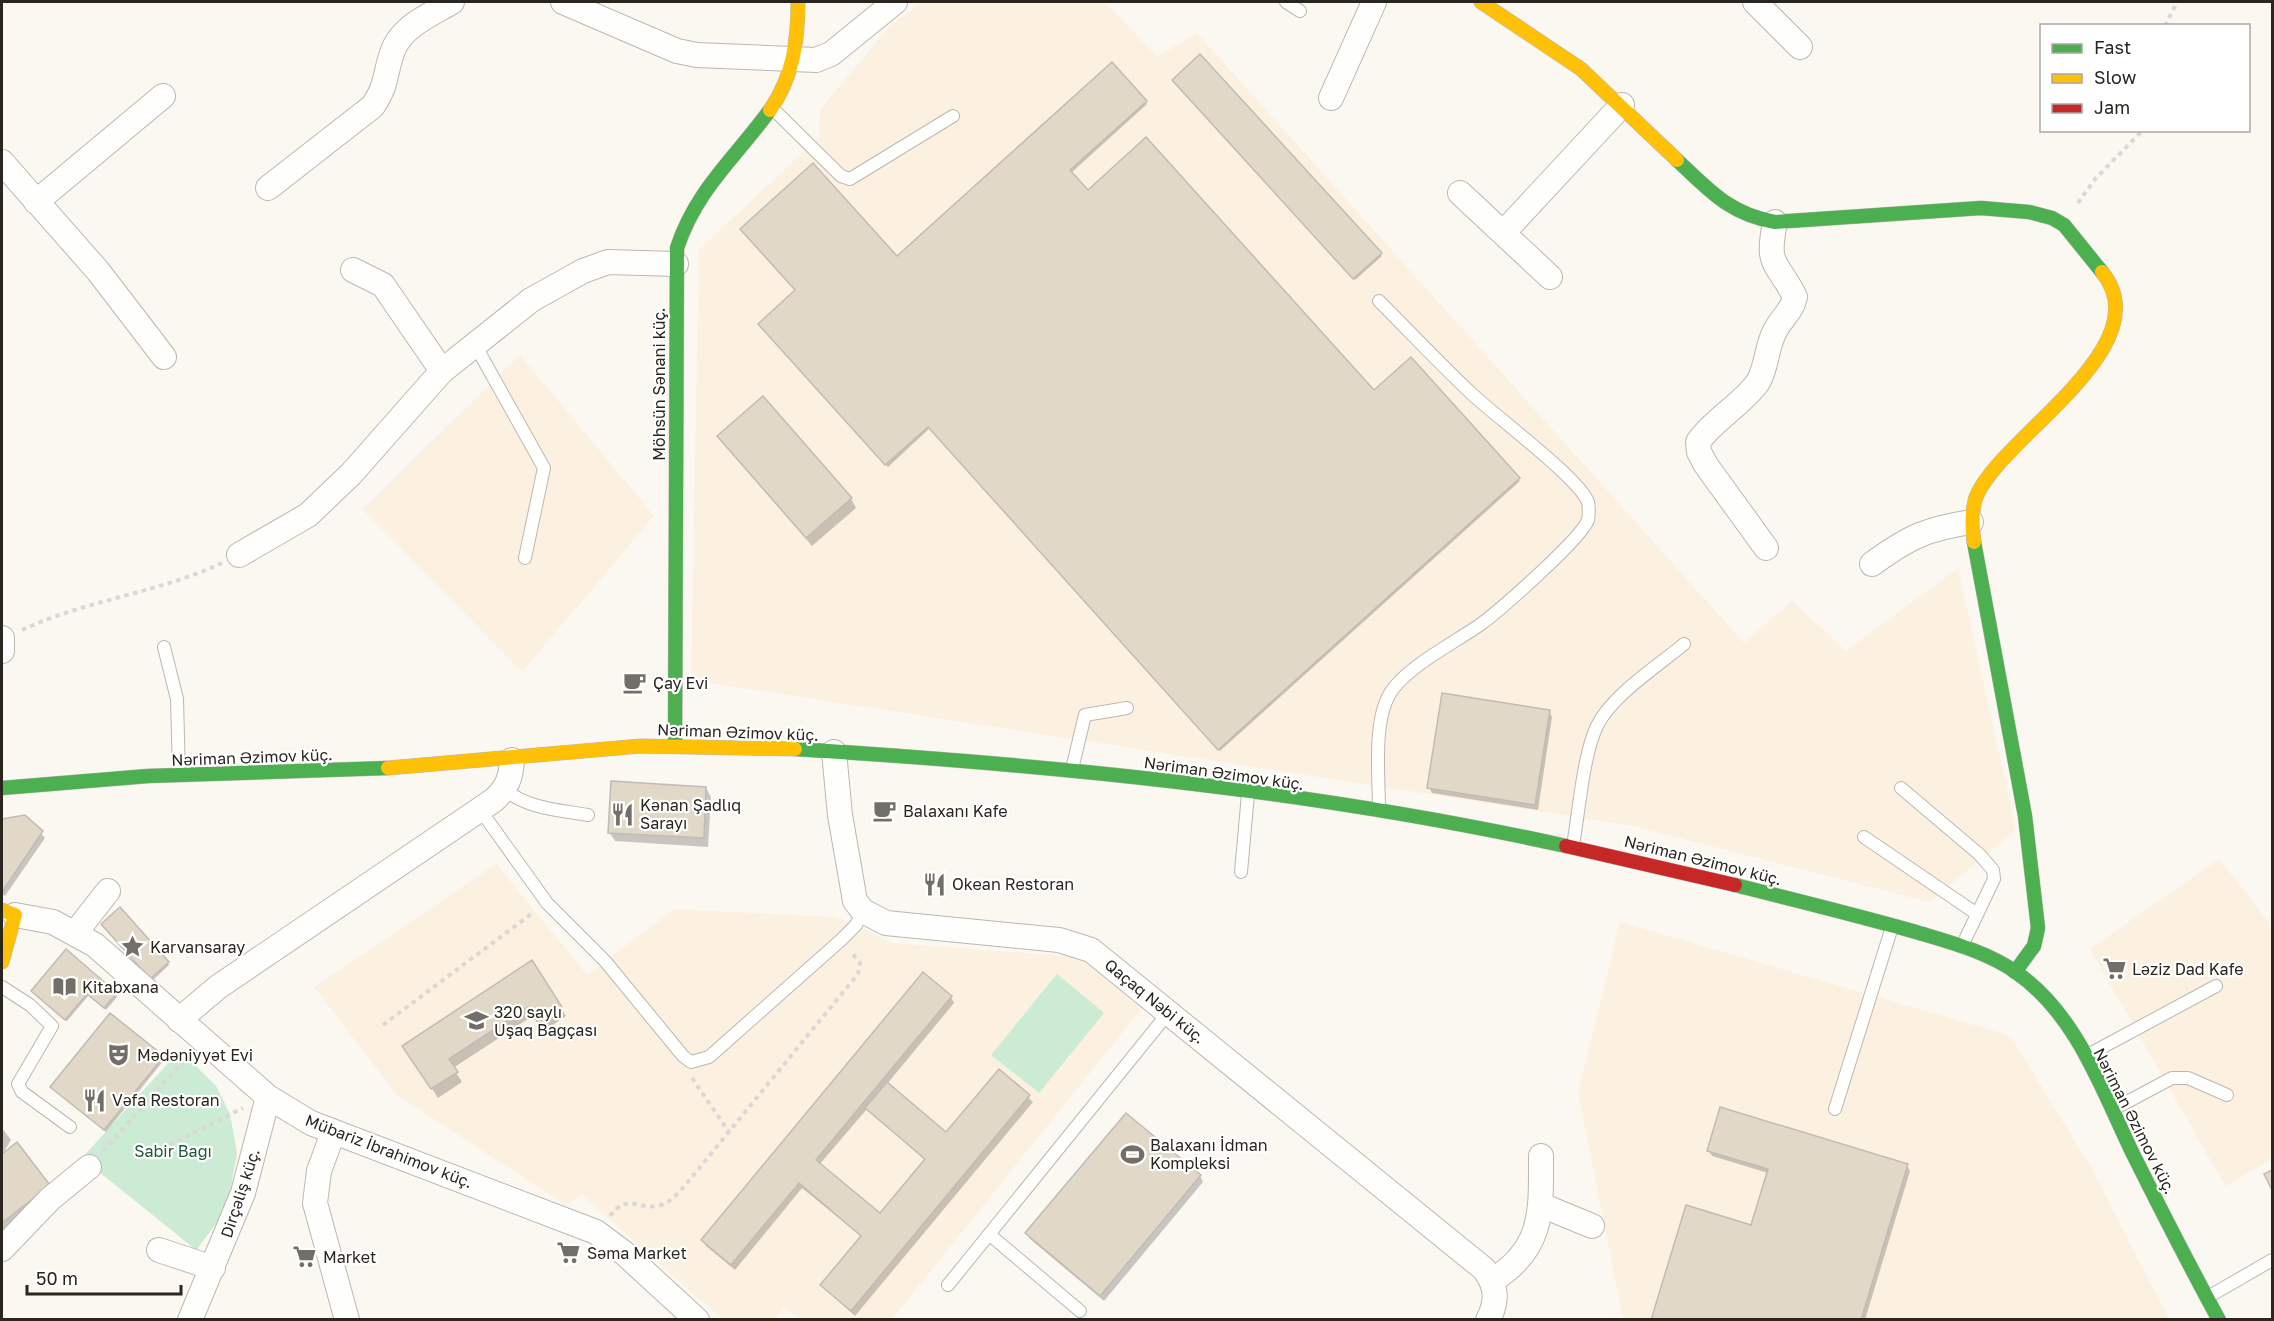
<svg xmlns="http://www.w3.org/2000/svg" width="2274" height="1321" font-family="'Golos Text',sans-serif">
  <rect width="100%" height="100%" fill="#fbf7f1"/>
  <!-- built -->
  <g fill="#fcf1e0">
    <path d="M923,2H1105L1157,57L1197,33L1744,643L1792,601L1846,651L1958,568L2016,830L1929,902L1629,825L691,680L699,250L819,137L820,110L891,25Z"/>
    <path d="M520,355L654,516L522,672L362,509Z"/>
    <path d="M2219,859L2268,921L2272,936V1159L2225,1186L2090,949Z"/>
    <path d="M496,864L587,975L674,909L834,917L856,925L891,943L1078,957L1142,1008L892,1319H801L784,1307L775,1319L723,1320L582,1195L565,1205L396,1094L314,987Z"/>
    <path d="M1620,922L2005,1034L2015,1043L2094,1173L2169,1319H1623L1578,1093Z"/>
  </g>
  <!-- green -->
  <g fill="#cbebd4">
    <path d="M1057,974L1104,1013L1039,1093L991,1055Z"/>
    <path d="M180,1050L216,1086L230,1114L237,1153L227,1210L196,1250L82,1158Z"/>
  </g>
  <!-- shadow -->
  <g fill="#0003" fill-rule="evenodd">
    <path d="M1175,83L1380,254L1382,256L1355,280Z"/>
    <path d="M1146,102L1147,104L1071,173L1088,192L1374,393L1520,481L1220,751L930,428L888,467L761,326L897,258Z"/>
    <path d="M719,437L851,499L856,508L812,546Z"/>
    <path d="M1549,711L1552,717L1538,810L1432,793L1429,787Z"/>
    <path d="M706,788L711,797L708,847L615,841L609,832Z"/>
    <path d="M25,816L45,838L5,896L2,894V821Z"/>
    <path d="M104,926L168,963L169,965L152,981Z"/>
    <path d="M67,952L116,994L117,997L106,1010L89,995L67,1021L34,993Z"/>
    <path d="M531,962L566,1016L544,1031L534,1015L453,1068L462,1082L438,1098L410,1055Z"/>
    <path d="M951,997L954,1003L887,1084L947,1134L999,1071L1033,1102L855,1316L822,1286L862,1237L802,1188L735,1270L706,1246L703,1240ZM867,1109L926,1161L880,1215L819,1165Z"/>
    <path d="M163,1057L164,1060L106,1132L53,1089Z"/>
    <path d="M2,1128L11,1140L2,1155Z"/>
    <path d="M17,1144L49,1185L2,1236V1156Z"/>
    <path d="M1709,1151L1907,1165L1910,1171L1865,1320H1653L1752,1227L1768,1173L1712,1156Z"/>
    <path d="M1200,1176L1203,1182L1104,1301L1030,1239L1027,1233Z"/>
  </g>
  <!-- building -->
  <g fill="#e2d8c8" stroke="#bfbcb6" stroke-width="1.5">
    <path d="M1200,54L1382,253L1353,279L1172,80Z"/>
    <path d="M1112,62L1147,101L1070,170L1088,190L1146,137L1374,390L1411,357L1520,478L1218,750L928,427L885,465L758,324L795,290L740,229L813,163L897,256Z"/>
    <path d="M763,396L852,498L806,538L717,436Z"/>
    <path d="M1442,693L1550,710L1535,805L1427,788Z"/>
    <path d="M611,781L706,787L704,838L608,833Z"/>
    <path d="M25,815L43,831L2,892V819Z"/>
    <path d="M120,907L169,962L150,979L101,924Z"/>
    <path d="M66,949L117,993L104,1008L87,994L65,1020L31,991Z"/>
    <path d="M532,960L562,1007L538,1023L528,1007L449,1059L458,1072L431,1089L402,1046Z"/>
    <path d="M923,972L952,996L816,1160L880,1213L925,1159L865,1108L887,1082L946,1132L999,1069L1030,1095L851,1311L820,1285L861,1236L799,1183L731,1265L701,1240Z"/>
    <path d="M110,1013L164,1056L104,1130L50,1087Z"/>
    <path d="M1720,1107L1908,1164L1861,1320H1651L1686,1205L1751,1225L1768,1169L1707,1151Z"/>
    <path d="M1126,1113L1201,1175L1100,1296L1025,1233Z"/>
    <path d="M17,1142L50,1185L2,1223V1154Z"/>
    <path d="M2272,1170V1190L2264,1174Z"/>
  </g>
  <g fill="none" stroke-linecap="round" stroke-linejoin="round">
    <defs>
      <g id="lane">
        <path d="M1286,2L1300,11"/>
        <path d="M772,108L841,176L850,179L953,116"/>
        <path d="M1379,301C1410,332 1440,364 1472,394C1495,416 1579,478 1588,502C1589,506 1589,516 1588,520C1581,539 1500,610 1481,624C1454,643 1412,664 1393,689C1372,716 1379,776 1379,809"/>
        <path d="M474,343L544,468L525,558"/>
        <path d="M164,647L177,699L179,775"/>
        <path d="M1072,769L1085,715L1127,708"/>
        <path d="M1901,788L1979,854L1993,870L1994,879L1962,946"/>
        <path d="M505,790C529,809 559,810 588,815"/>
        <path d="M481,811L547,903L605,961L683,1056L691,1062L709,1057L841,940L856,925L863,911"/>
        <path d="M1864,837L1977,914"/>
        <path d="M1573,845C1579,812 1583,755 1597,726C1611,696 1658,666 1684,644"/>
        <path d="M1241,872L1248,794"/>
        <path d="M2,987L30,1005L52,1026L18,1084L22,1092L70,1127"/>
        <path d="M2086,1056L2216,986"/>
        <path d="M1835,1109L1892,927"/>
        <path d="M2112,1110L2172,1078H2188L2227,1095"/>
        <path d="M990,1235L1080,1311"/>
        <path d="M948,1285L1169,1012"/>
        <path d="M2208,1297L2272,1260"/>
      </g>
      <g id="street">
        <path d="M563,2L677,51L697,55L816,60L831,54L895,2"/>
        <path d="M1755,2L1800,47"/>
        <path d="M1331,98L1374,2"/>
        <path d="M2,162L98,271L164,357"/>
        <path d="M268,188L373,106C388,83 384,76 392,53C400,27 430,15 452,2"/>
        <path d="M1460,193L1550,277"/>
        <path d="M36,202L163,96"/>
        <path d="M1504,232L1622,105"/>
        <path d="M353,270L383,285L442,371"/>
        <path d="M1766,548L1706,465L1699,452L1698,442C1714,419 1743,404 1758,382C1767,367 1766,349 1774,333C1780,319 1792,312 1795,297C1776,259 1766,268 1775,222"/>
        <path d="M239,555L308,515L351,474L442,371L531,300L583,271L608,262L676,264"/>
        <path d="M1872,564C1909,537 1926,529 1971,522"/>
        <path d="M2,638V651"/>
        <path d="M834,752L840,815L855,901L863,911L886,923L1059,940L1091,950L1484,1269C1497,1286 1498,1301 1488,1320"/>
        <path d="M15,915L53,922L95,945L268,1097L311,1123L596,1232L624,1253L697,1320"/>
        <path d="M76,932L108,891"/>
        <path d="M179,1020L218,987L494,800C507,788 511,778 512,760"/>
        <path d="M333,1133L319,1171L315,1203L347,1320"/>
        <path d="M1541,1205L1592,1226"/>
        <path d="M2,1249L50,1199L89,1167"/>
        <path d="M159,1250L213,1268"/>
        <path d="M1493,1280C1544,1248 1541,1211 1541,1156"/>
        <path d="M190,1320L243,1193L268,1097"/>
      </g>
      <g id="fast">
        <path d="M1677,160C1709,190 1729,214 1775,222L1981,208L2029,212L2052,218L2064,225L2102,272"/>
        <path d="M1974,542L2025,816L2038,928L2034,946L2015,972"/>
        <path d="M675,745L677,248C696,190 735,158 770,110"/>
        <path d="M795,749C1053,765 1313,790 1566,846"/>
        <path d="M2,788L148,776L388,768"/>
        <path d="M1735,885C1795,900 1856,915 1916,932C1949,942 1988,952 2017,973C2077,1015 2102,1090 2133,1154C2161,1210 2189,1265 2219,1320"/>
      </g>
      <g id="slow">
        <path d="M1481,2L1581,69L1677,160"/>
        <path d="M770,110C793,77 798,41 798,2"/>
        <path d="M1974,542C1972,527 1971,512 1976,497C2001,436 2163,347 2102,272"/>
        <path d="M388,768L641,746L795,749"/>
        <path d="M2,910L15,915L2,962"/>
      </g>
      <path id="jam" d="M1566,846L1735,885"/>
    </defs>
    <!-- lane casing -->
    <use href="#lane" stroke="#bbb8b2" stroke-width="14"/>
    <!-- street casing -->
    <use href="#street" stroke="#bbb8b2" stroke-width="26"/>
    <!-- fast casing -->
    <use href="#fast" stroke="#bbb8b2" stroke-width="15"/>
    <!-- slow casing -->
    <use href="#slow" stroke="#bbb8b2" stroke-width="15"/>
    <!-- jam casing -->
    <use href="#jam" stroke="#bbb8b2" stroke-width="15"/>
    <!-- path -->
    <g stroke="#d9d8d6" stroke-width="4" stroke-dasharray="4.5 4.5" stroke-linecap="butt">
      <path d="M2165,26L2177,2"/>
      <path d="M2078,203L2095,179L2143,130"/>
      <path d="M22,630C86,600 158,593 222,563"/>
      <path d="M383,1025L534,912"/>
      <path d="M692,1078L729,1132"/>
      <path d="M169,1145L243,1108"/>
      <path d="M103,1151L188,1056"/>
      <path d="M610,1216C628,1193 635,1209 657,1206C670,1204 679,1192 687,1183L858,974L860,963L850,951"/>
    </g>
    <!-- lane -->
    <use href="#lane" stroke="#fefefd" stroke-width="12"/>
    <!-- street -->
    <use href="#street" stroke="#fefefd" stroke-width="24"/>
    <!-- fast -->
    <use href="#fast" stroke="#4caf50" stroke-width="14"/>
    <!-- slow -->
    <use href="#slow" stroke="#ffc107" stroke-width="14"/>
    <!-- jam -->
    <use href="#jam" stroke="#c62828" stroke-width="14"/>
  </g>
  <!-- icons -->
  <defs>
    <symbol id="cafe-bare" viewBox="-9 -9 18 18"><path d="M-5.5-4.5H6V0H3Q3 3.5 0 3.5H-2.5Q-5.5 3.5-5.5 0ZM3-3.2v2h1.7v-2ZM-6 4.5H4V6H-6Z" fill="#736f68" stroke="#fff" stroke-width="2.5" paint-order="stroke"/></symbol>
    <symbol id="restaurant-bare" viewBox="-9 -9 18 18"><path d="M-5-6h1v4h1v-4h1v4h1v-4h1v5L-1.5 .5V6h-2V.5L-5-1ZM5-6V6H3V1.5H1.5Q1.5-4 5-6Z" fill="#736f68" stroke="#fff" stroke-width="2.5" paint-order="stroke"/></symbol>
    <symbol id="sight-bare" viewBox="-9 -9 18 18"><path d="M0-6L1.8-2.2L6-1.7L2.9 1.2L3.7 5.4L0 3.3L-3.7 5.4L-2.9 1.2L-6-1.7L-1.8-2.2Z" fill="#736f68" stroke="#fff" stroke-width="2.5" paint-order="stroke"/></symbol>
    <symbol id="supermarket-bare" viewBox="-9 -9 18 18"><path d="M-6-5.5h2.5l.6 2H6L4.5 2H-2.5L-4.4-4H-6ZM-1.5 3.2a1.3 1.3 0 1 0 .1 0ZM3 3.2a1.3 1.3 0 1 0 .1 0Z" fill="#736f68" stroke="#fff" stroke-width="2.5" paint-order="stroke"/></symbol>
    <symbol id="library-bare" viewBox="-9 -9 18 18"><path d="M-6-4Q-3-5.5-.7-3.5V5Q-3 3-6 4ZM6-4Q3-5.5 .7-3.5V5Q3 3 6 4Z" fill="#736f68" stroke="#fff" stroke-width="2.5" paint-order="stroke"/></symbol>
    <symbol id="school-bare" viewBox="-9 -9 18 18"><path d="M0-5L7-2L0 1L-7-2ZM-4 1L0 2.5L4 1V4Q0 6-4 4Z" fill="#736f68" stroke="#fff" stroke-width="2.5" paint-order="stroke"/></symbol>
    <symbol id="theatre-bare" viewBox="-9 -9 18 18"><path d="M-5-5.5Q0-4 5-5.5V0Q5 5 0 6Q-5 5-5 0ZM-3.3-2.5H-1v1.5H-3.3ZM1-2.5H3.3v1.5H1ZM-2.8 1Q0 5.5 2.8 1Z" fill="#736f68" stroke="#fff" stroke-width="2.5" paint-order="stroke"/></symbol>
    <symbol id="stadium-bare" viewBox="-9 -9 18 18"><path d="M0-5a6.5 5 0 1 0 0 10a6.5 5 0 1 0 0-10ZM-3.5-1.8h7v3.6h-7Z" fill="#736f68" stroke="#fff" stroke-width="2.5" paint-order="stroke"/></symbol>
  </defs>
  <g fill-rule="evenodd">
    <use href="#cafe-bare" x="618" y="666" width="33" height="33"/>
    <use href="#cafe-bare" x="868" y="794" width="33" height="33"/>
    <use href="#restaurant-bare" x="606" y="798" width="33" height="33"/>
    <use href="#restaurant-bare" x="918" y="868" width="33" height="33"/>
    <use href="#sight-bare" x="116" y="930" width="33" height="33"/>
    <use href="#supermarket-bare" x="2098" y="952" width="33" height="33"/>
    <use href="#library-bare" x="48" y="970" width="33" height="33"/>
    <use href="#school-bare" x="460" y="1004" width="33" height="33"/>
    <use href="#theatre-bare" x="102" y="1038" width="33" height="33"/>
    <use href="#restaurant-bare" x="78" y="1084" width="33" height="33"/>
    <use href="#stadium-bare" x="1116" y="1138" width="33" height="33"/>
    <use href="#supermarket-bare" x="552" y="1236" width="33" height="33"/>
    <use href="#supermarket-bare" x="288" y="1240" width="33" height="33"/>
  </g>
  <g text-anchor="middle" stroke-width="4.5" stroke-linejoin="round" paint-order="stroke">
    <!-- street labels -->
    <g font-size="16" fill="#2a261f" stroke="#fff">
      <text transform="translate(659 384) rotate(-90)" y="6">Möhsün Sənani küç.</text>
      <text transform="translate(738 732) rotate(2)" y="6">Nəriman Əzimov küç.</text>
      <text transform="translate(252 757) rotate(-2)" y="6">Nəriman Əzimov küç.</text>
      <text transform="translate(1224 773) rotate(8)" y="6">Nəriman Əzimov küç.</text>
      <text transform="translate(1703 860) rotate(14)" y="6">Nəriman Əzimov küç.</text>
      <text transform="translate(1155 1001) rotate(39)" y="6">Qaçaq Nəbi küç.</text>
      <text transform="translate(2135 1121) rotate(63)" y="6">Nəriman Əzimov küç.</text>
      <text transform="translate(389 1151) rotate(21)" y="6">Mübariz İbrahimov küç.</text>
      <text transform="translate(240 1193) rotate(-72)" y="6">Dirçəliş küç.</text>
    </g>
    <!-- poi labels -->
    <g font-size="16" fill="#2a261f" stroke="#fff" text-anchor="start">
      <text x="653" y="689">Çay Evi</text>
      <text x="640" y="811">Kənan Şadlıq<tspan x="640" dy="18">Sarayı</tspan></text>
      <text x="903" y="817">Balaxanı Kafe</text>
      <text x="952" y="890">Okean Restoran</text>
      <text x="150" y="953">Karvansaray</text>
      <text x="2132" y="975">Ləziz Dad Kafe</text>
      <text x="82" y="993">Kitabxana</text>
      <text x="494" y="1018">320 saylı<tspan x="494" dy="18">Uşaq Bağçası</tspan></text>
      <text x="137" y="1061">Mədəniyyət Evi</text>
      <text x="112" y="1106">Vəfa Restoran</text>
      <text x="1150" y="1151">Balaxanı İdman<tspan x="1150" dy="18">Kompleksi</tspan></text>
      <text x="587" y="1259">Səma Market</text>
      <text x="323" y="1263">Market</text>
    </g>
    <!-- park labels -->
    <g font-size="16" fill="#20583b" stroke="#fff">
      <text x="173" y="1157">Sabir Bağı</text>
    </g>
  </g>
  <!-- border -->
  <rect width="2274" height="1321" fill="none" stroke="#2a261f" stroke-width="6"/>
  <!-- legend -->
  <rect x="2040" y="24" width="210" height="108" fill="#ffffff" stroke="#aaa8a5" stroke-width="1.5"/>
  <rect x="2052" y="44" width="30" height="9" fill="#4caf50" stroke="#aaa8a5" stroke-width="1.5"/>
  <text x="2094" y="54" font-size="18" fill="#2a261f">Fast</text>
  <rect x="2052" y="74" width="30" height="9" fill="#ffc107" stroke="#aaa8a5" stroke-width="1.5"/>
  <text x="2094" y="84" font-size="18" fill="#2a261f">Slow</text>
  <rect x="2052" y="104" width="30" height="9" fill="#c62828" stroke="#aaa8a5" stroke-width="1.5"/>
  <text x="2094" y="114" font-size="18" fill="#2a261f">Jam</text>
  <!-- scale -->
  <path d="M27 1285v9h154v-9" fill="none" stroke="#2a261f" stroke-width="3"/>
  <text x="36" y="1285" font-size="18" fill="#2a261f" stroke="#ffffff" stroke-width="4.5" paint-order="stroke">50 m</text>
</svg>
